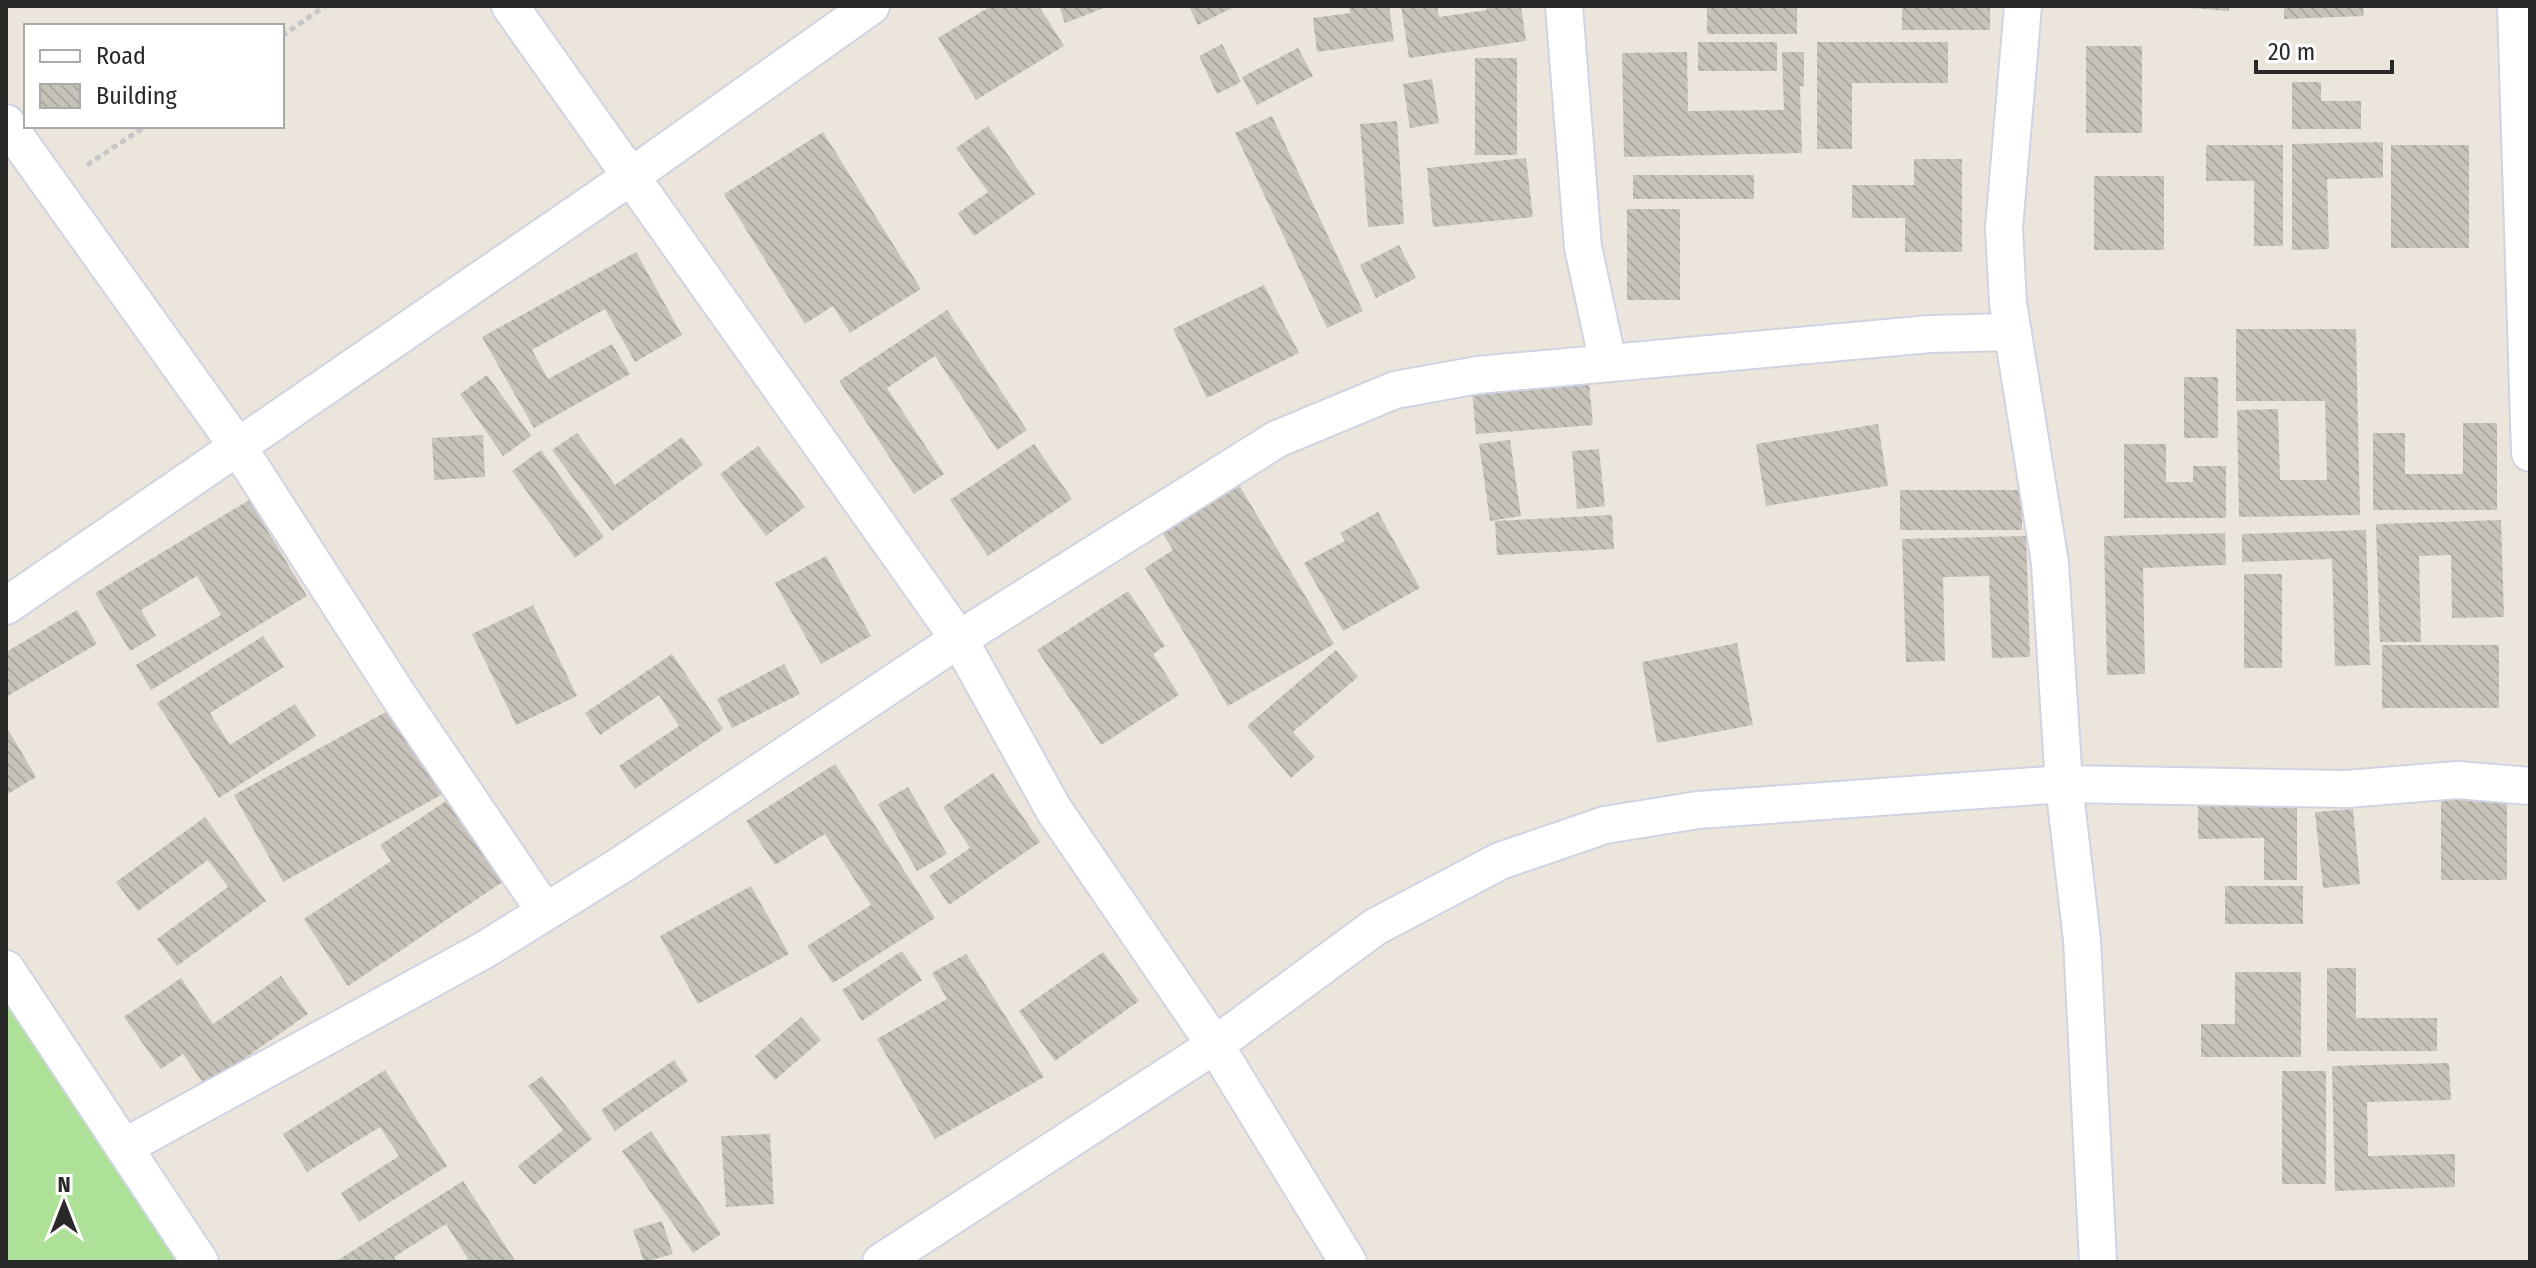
<svg xmlns="http://www.w3.org/2000/svg" width="2536" height="1268" font-family="'Fira Sans Condensed',sans-serif">
  <defs>
    <pattern id="building-back-hatch" width="6" height="6" patternUnits="userSpaceOnUse" patternTransform="scale(2)"><rect width="6" height="6" fill="#c7c3ba"/><path d="M-1 5l2 2M0 0l6 6M5-1l2 2" fill="none" stroke="#aba8a0"/></pattern>
  </defs>
  <rect width="100%" height="100%" fill="#ebe5db"/>
  <!-- grass -->
  <path fill="#ade198" d="M6,979L198,1262H6Z"/>
  <!-- building -->
  <g fill="url(#building-back-hatch)">
    <path d="M991,6H1039L1064,46L976,100L938,38Z"/>
    <path d="M1059,6H1109L1065,23Z"/>
    <path d="M1189,6H1236L1198,25Z"/>
    <path d="M1349,6H1389L1394,41L1317,52L1313,18L1350,13Z"/>
    <path d="M1401,6H1437L1439,17L1487,10L1486,6H1521L1526,41L1409,58Z"/>
    <rect x="1707" y="6" width="90" height="28"/>
    <rect x="1902" y="6" width="88" height="24"/>
    <path d="M2164,6H2229V11Z"/>
    <path d="M2284,6H2363L2364,16L2284,19Z"/>
    <rect x="1698" y="42" width="79" height="29"/>
    <path d="M1817,42H1948V83H1852V149H1817Z"/>
    <path d="M1222,44L1241,82L1217,94L1199,56Z"/>
    <rect x="2086" y="46" width="56" height="87"/>
    <path d="M1298,48L1313,76L1257,105L1242,77Z"/>
    <path d="M1687,52L1688,111L1784,110L1782,52H1804V86H1800L1802,153L1624,157L1622,53Z"/>
    <rect x="1475" y="58" width="42" height="97"/>
    <path d="M1432,79L1439,123L1410,128L1403,84Z"/>
    <path d="M2292,82H2321V101H2361V129H2292Z"/>
    <path d="M1272,116L1363,311L1327,328L1235,133Z"/>
    <path d="M1397,121L1404,224L1368,227L1360,124Z"/>
    <path d="M988,126L1035,194L974,236L958,213L988,192L956,148Z"/>
    <path d="M823,132L921,289L850,333L833,306L805,324L724,194Z"/>
    <path d="M2383,142V178L2327,179L2329,249L2292,250V144Z"/>
    <path d="M2206,145H2283V246H2254V181H2206Z"/>
    <rect x="2391" y="145" width="78" height="103"/>
    <path d="M1526,158L1533,217L1433,227L1427,168Z"/>
    <path d="M1914,159H1962V252H1905V218H1852V185H1914Z"/>
    <rect x="1633" y="175" width="121" height="24"/>
    <rect x="2094" y="176" width="70" height="74"/>
    <rect x="1627" y="209" width="53" height="91"/>
    <path d="M1399,245L1416,278L1376,298L1360,265Z"/>
    <path d="M636,252L682,335L635,362L605,309L532,350L548,379L612,344L630,374L534,428L482,337Z"/>
    <path d="M1264,285L1299,353L1207,398L1173,329Z"/>
    <path d="M947,310L1027,430L997,450L935,356L887,388L944,474L914,494L839,381Z"/>
    <path d="M2236,329H2356L2360,515L2239,517L2237,410L2278,409L2280,480H2327L2325,401H2236Z"/>
    <path d="M1588,372L1593,425L1476,434L1471,380Z"/>
    <path d="M487,375L531,436L503,456L460,394Z"/>
    <rect x="2184" y="377" width="34" height="61"/>
    <path d="M2463,423H2497V510H2373V433H2405V474H2463Z"/>
    <path d="M1878,424L1888,486L1766,506L1756,444Z"/>
    <path d="M577,433L615,485L682,437L703,465L612,531L552,450Z"/>
    <path d="M483,435L485,477L434,480L432,438Z"/>
    <path d="M1510,440L1521,516L1490,521L1479,444Z"/>
    <path d="M1034,444L1072,499L988,556L950,500Z"/>
    <path d="M2124,444H2166V482H2193V466H2226V518H2124Z"/>
    <path d="M758,446L805,507L766,536L720,474Z"/>
    <path d="M1599,449L1605,506L1577,509L1572,451Z"/>
    <path d="M541,450L604,537L575,558L512,471Z"/>
    <path d="M1236,480L1334,644L1228,706L1145,568L1173,550L1158,526Z"/>
    <rect x="1900" y="490" width="122" height="40"/>
    <path d="M249,500L307,596L151,690L136,665L221,615L197,576L141,610L156,636L130,651L95,593Z"/>
    <path d="M1378,512L1420,588L1343,631L1304,563L1345,541L1340,533Z"/>
    <path d="M1612,515L1614,549L1497,555L1495,521Z"/>
    <path d="M2501,520L2504,617L2452,618L2451,555L2419,556L2421,642H2380L2376,524Z"/>
    <path d="M2366,530L2370,665L2335,666L2332,559L2242,562V534Z"/>
    <path d="M2225,533L2226,565L2143,568L2145,674L2107,675L2104,536Z"/>
    <path d="M2026,536L2030,657L1992,658L1989,576L1943,577L1945,661L1906,662L1902,539Z"/>
    <path d="M826,556L871,636L821,664L775,583Z"/>
    <rect x="2244" y="574" width="38" height="94"/>
    <path d="M1128,591L1165,646L1153,654L1179,695L1101,745L1037,650Z"/>
    <path d="M533,605L577,696L516,725L472,634Z"/>
    <path d="M77,610L97,644L6,697V652Z"/>
    <path d="M263,636L284,667L210,713L230,745L295,704L316,736L219,798L157,703Z"/>
    <path d="M1737,643L1753,725L1657,743L1642,662Z"/>
    <rect x="2382" y="645" width="117" height="63"/>
    <path d="M1336,650L1358,677L1293,732L1315,757L1291,778L1247,726Z"/>
    <path d="M672,654L723,729L635,789L619,766L679,726L659,695L600,735L585,713Z"/>
    <path d="M784,664L800,694L732,728L717,699Z"/>
    <path d="M395,707L443,794L283,882L234,795Z"/>
    <path d="M6,726L36,777L6,795Z"/>
    <path d="M835,764L935,918L833,983L807,946L871,905L825,834L775,865L746,821Z"/>
    <path d="M993,773L1040,842L949,905L929,876L970,848L943,807Z"/>
    <path d="M908,787L947,854L917,871L878,804Z"/>
    <rect x="2441" y="789" width="66" height="91"/>
    <path d="M455,795L510,877L348,986L304,919L391,861L380,845Z"/>
    <path d="M2297,805V880H2264V838L2198,839V806Z"/>
    <path d="M2353,809L2360,884L2323,888L2315,812Z"/>
    <path d="M205,817L266,901L177,966L157,939L228,887L208,860L138,911L116,882Z"/>
    <path d="M751,886L789,954L698,1004L660,936Z"/>
    <rect x="2225" y="886" width="78" height="38"/>
    <path d="M902,951L922,980L862,1021L842,990Z"/>
    <path d="M1103,952L1139,1001L1055,1061L1019,1011Z"/>
    <path d="M966,954L1044,1077L935,1139L877,1039L947,999L932,973Z"/>
    <path d="M2327,968H2356V1018H2437V1051H2327Z"/>
    <path d="M2235,972H2301V1057H2201V1024H2235Z"/>
    <path d="M281,976L308,1014L205,1086L183,1054L161,1069L124,1017L181,978L213,1024Z"/>
    <path d="M801,1017L821,1040L775,1080L755,1056Z"/>
    <path d="M674,1060L688,1081L615,1131L601,1110Z"/>
    <path d="M2449,1063L2451,1100L2367,1102L2368,1156L2455,1154V1187L2335,1191L2332,1066Z"/>
    <path d="M385,1070L447,1166L359,1222L341,1193L399,1156L380,1127L307,1172L283,1134Z"/>
    <rect x="2282" y="1071" width="44" height="113"/>
    <path d="M542,1076L592,1139L534,1185L518,1166L563,1130L528,1086Z"/>
    <path d="M651,1131L721,1234L693,1253L622,1151Z"/>
    <path d="M770,1134L774,1204L726,1207L721,1136Z"/>
    <path d="M463,1181L516,1262H470L446,1224L394,1257L397,1262H335Z"/>
    <path d="M662,1221L673,1254L644,1262L633,1230Z"/>
  </g>
  <g fill="none" stroke-linecap="round" stroke-linejoin="round">
    <defs>
      <g id="minor">
        <path d="M510,6L959,639L1054,810L1215,1045L1348,1262"/>
        <path d="M1564,6L1583,247L1608,363"/>
        <path d="M2023,6L2004,228L2008,303L2050,563L2064,784L2082,940L2098,1262"/>
        <path d="M2516,6L2530,453"/>
        <path d="M6,123L238,447L398,695L544,910"/>
        <path d="M6,606L630,177L871,6"/>
        <path d="M6,969L200,1262"/>
        <path d="M126,1146L486,949L621,865L959,639L1277,439L1395,390L1478,375L1930,334L2013,332"/>
        <path d="M881,1262L1215,1045L1375,927L1500,861L1605,825L1698,810L2064,784L2347,789L2457,780L2530,786"/>
      </g>
    </defs>
    <!-- minor casing -->
    <use href="#minor" stroke="#d0d3e2" stroke-width="40"/>
    <!-- path -->
    <g stroke="#c7c7c7" stroke-width="5" stroke-dasharray="6 4" stroke-linecap="butt">
      <path d="M282,36L325,6"/>
      <path d="M87,165L146,126"/>
    </g>
    <!-- minor -->
    <use href="#minor" stroke="#fff" stroke-width="36"/>
  </g>
  <!-- border -->
  <rect width="2536" height="1268" fill="none" stroke="#292929" stroke-width="16"/>
  <!-- legend -->
  <rect x="24" y="24" width="260" height="104" fill="#ffffff" stroke="#a9a9a9" stroke-width="2"/>
  <rect x="40" y="50" width="40" height="12" fill="#ffffff" stroke="#a9a9a9" stroke-width="2"/>
  <text x="96" y="64" font-size="24" fill="#292929">Road</text>
  <rect x="40" y="84" width="40" height="24" fill="url(#building-back-hatch)" stroke="#a9a9a9" stroke-width="2"/>
  <text x="96" y="104" font-size="24" fill="#292929">Building</text>
  <!-- north arrow -->
  <g transform="translate(64 1204)" stroke="#ffffff" stroke-width="6" paint-order="stroke">
  <path d="M0-6L14 30L0 20L-14 30Z" fill="#292929"/>
  <text y="-12" font-size="22" font-weight="bold" text-anchor="middle" fill="#292929">N</text>
  </g>
  <!-- scale -->
  <path d="M2256 60v12h136v-12" fill="none" stroke="#292929" stroke-width="4"/>
  <text x="2268" y="60" font-size="24" fill="#292929" stroke="#ffffff" stroke-width="6" paint-order="stroke">20 m</text>
</svg>
